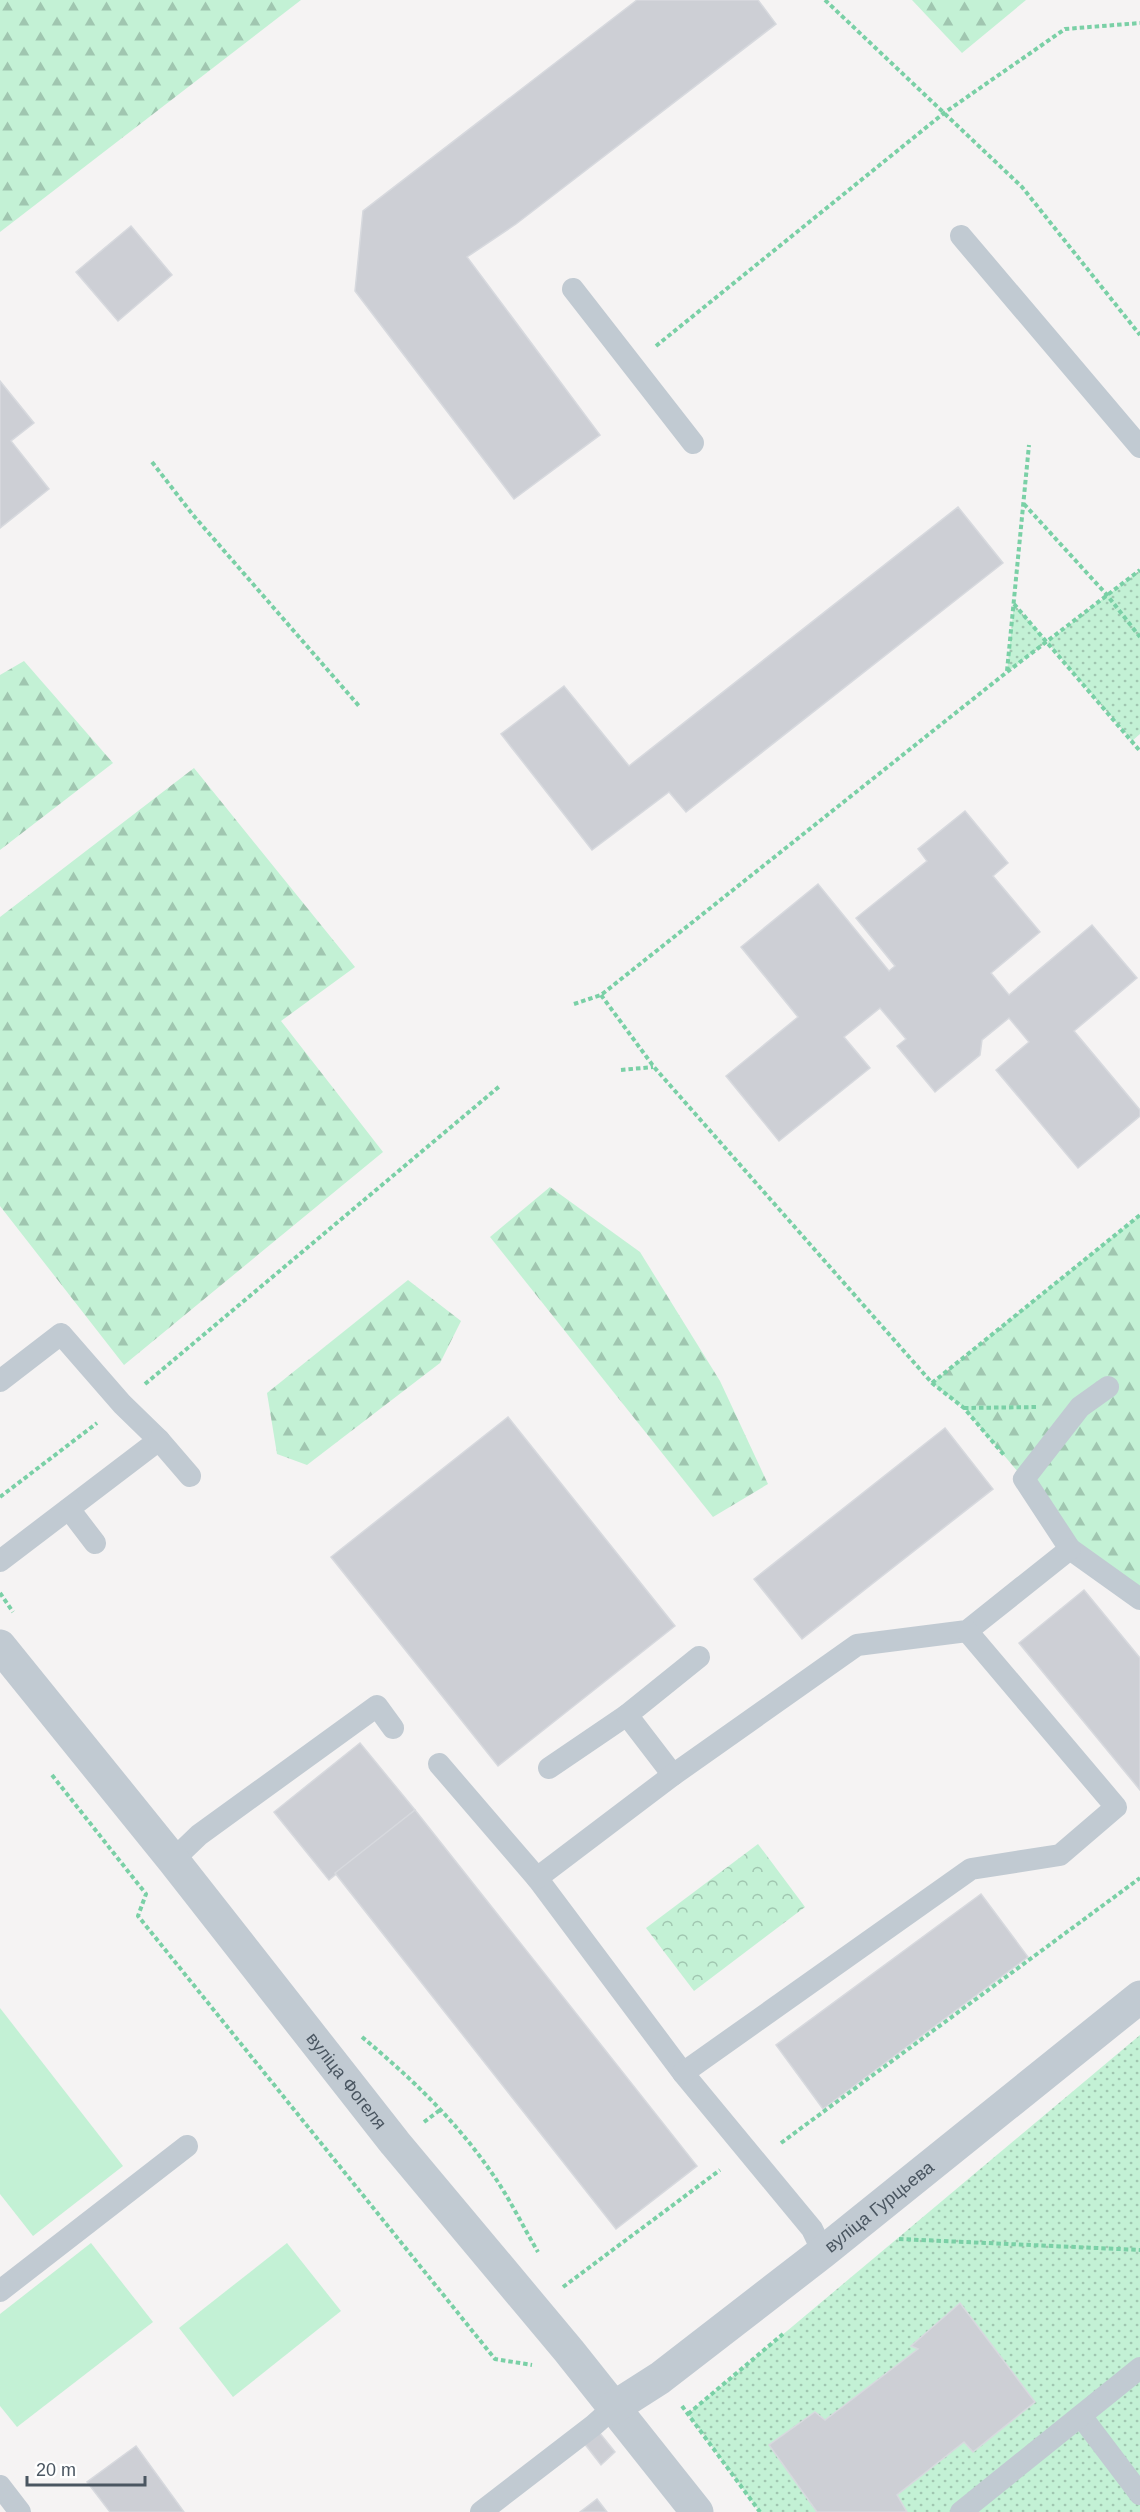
<svg xmlns="http://www.w3.org/2000/svg" width="1140" height="2512" font-family="Helvetica,sans-serif">
  <defs>
    <pattern id="grass-dots" width="8" height="8" patternUnits="userSpaceOnUse" patternTransform="scale(1.5)"><rect width="8" height="8" fill="#c3f1d5"/><path d="M2 2h.1M6 6h.1" fill="none" stroke="#a0c6b0" stroke-width="1.8" stroke-linecap="round"/></pattern>
    <pattern id="forest-firs" width="22" height="20" patternUnits="userSpaceOnUse" patternTransform="scale(1.5)"><rect width="22" height="20" fill="#c3f1d5"/><path d="M5 1l3.5 6h-7zM16 11l3.5 6h-7z" fill="#a0c6b0"/></pattern>
    <pattern id="park-crowns" width="20" height="18" patternUnits="userSpaceOnUse" patternTransform="scale(1.5)"><rect width="20" height="18" fill="#c3f1d5"/><path d="M2 6a3 3 0 1 1 6 0M12 15a3 3 0 1 1 6 0" fill="none" stroke="#a0c6b0"/></pattern>
  </defs>
  <rect width="100%" height="100%" fill="#f5f3f3"/>
  <!-- grass -->
  <g fill="url(#grass-dots)">
    <path d="M1140,570V734L1132,741L1047,642L1007,672L1014,604L1047,642Z"/>
    <path d="M1140,2035V2512H760L688,2414Z"/>
  </g>
  <!-- forest -->
  <g fill="url(#forest-firs)">
    <path d="M0,0H301L0,232Z"/>
    <path d="M912,0H1026L962,53Z"/>
    <path d="M24,661L113,763L0,850V675Z"/>
    <path d="M194,768L355,967L281,1021L383,1152L124,1365L0,1206V917Z"/>
    <path d="M550,1187L640,1252L720,1381L768,1484L713,1517L490,1237Z"/>
    <path d="M1140,1215V1599L1070,1549L1024,1479L964,1408L932,1383Z"/>
    <path d="M408,1280L461,1321L440,1363L307,1465L277,1454L267,1393Z"/>
  </g>
  <!-- park -->
  <path fill="url(#park-crowns)" d="M758,1844L805,1907L694,1991L646,1928Z"/>
  <!-- pitch -->
  <g fill="#c3f1d5">
    <path d="M0,2008L123,2166L33,2236L0,2194Z"/>
    <path d="M91,2243L153,2322L17,2427L0,2406V2314Z"/>
    <path d="M287,2243L341,2311L233,2397L179,2328Z"/>
  </g>
  <!-- building -->
  <g fill="#cdcfd5" stroke="#d7d9de" stroke-width="1.5">
    <path d="M637,0H758L776,24L516,224L467,257L600,435L514,499L355,291L363,211Z"/>
    <path d="M131,226L172,275L118,321L76,272Z"/>
    <path d="M0,381L34,423L11,441L49,489L0,528Z"/>
    <path d="M958,507L1003,563L686,812L669,792L592,850L501,734L564,686L629,766Z"/>
    <path d="M965,811L1008,863L993,876L1040,932L991,973L1009,995L1092,925L1137,978L1074,1031L1140,1110V1116L1078,1168L996,1070L1029,1042L1009,1018L982,1040L980,1055L935,1092L897,1046L906,1039L880,1008L844,1037L870,1068L779,1141L726,1076L798,1017L741,947L818,884L889,971L895,966L856,918L927,861L918,849Z"/>
    <path d="M508,1417L675,1626L498,1766L331,1557Z"/>
    <path d="M945,1428L993,1489L802,1639L754,1579Z"/>
    <path d="M1084,1590L1140,1658V1790L1019,1643Z"/>
    <path d="M360,1743L415,1810L329,1880L274,1812Z"/>
    <path d="M415,1810L697,2166L616,2229L335,1873Z"/>
    <path d="M981,1894L1028,1957L823,2109L776,2045Z"/>
    <path d="M960,2303L1035,2402L973,2452L964,2442L897,2495L907,2512H817L769,2445L815,2412L825,2420L918,2349L911,2346Z"/>
    <path d="M598,2431L615,2452L601,2465L584,2443Z"/>
    <path d="M136,2446L184,2512H110L87,2482Z"/>
    <path d="M597,2499L607,2512H580Z"/>
  </g>
  <g fill="none" stroke-linecap="round" stroke-linejoin="round">
    <!-- path -->
    <g stroke="#7ad0a6" stroke-width="4" stroke-dasharray="4.5 3" stroke-linecap="butt">
      <path d="M825,0L1022,187L1140,335"/>
      <path d="M656,346L944,113L1065,29L1140,23"/>
      <path d="M152,462L193,515L359,706"/>
      <path d="M1024,504L1107,595L1140,637"/>
      <path d="M1014,604L1140,751"/>
      <path d="M1007,671L1029,445"/>
      <path d="M601,995L654,1067L932,1383L964,1408L1004,1455"/>
      <path d="M574,1004L601,995L1007,672L1140,570"/>
      <path d="M621,1070L653,1067"/>
      <path d="M932,1383L1140,1215"/>
      <path d="M145,1384L501,1085"/>
      <path d="M964,1408L1038,1407"/>
      <path d="M0,1497L97,1423"/>
      <path d="M0,1593L13,1612"/>
      <path d="M52,1775L146,1894L138,1916L495,2359L532,2365"/>
      <path d="M362,2037C409,2076 454,2119 489,2169C508,2195 522,2225 538,2252"/>
      <path d="M424,2122L440,2110"/>
      <path d="M781,2143L1140,1878"/>
      <path d="M899,2239L1140,2250"/>
      <path d="M563,2287L720,2170"/>
      <path d="M682,2406L760,2512"/>
      <path d="M688,2414L783,2334"/>
    </g>
    <!-- lane -->
    <g stroke="#c1cad2" stroke-width="22">
      <path d="M961,236L1140,447"/>
      <path d="M573,289L693,443"/>
      <path d="M0,1381L61,1334L122,1404L159,1440L0,1561"/>
      <path d="M1108,1387L1080,1407L1024,1479L1070,1549L1140,1599"/>
      <path d="M159,1440L190,1476"/>
      <path d="M69,1509L95,1543"/>
      <path d="M439,1764L537,1878L683,2073L812,2229L823,2252"/>
      <path d="M549,1768L627,1715"/>
      <path d="M673,1775L627,1715L699,1657"/>
      <path d="M173,1860L199,1835L377,1706L393,1728"/>
      <path d="M537,1878L673,1775L857,1645L967,1631L1070,1549"/>
      <path d="M683,2073L971,1869L1060,1855L1116,1807L967,1631"/>
      <path d="M0,2291L187,2146"/>
      <path d="M1081,2416L1140,2494"/>
      <path d="M0,2486L20,2512"/>
      <path d="M481,2512L594,2425L613,2408"/>
      <path d="M961,2512L1140,2368"/>
    </g>
    <!-- street -->
    <g stroke="#c1cad2" stroke-width="33">
      <path id="s1" d="M0,1646L173,1860L395,2143L569,2351L697,2512"/>
      <path id="s2" d="M613,2408L660,2378L823,2252L1140,1997"/>
    </g>
  </g>
  <g text-anchor="middle" stroke-width="4.5" stroke-linejoin="round" paint-order="stroke">
    <!-- street labels -->
    <g font-size="18" fill="#4a5661" stroke="#fff">
      <text dy="6" stroke="none"><textPath href="#s1" startOffset="556">вуліца Фогеля</textPath></text>
      <text dy="6" stroke="none"><textPath href="#s2" startOffset="334">вуліца Гурцьева</textPath></text>
    </g>
  </g>
  <!-- scale -->
  <path d="M27 2476v9h118v-9" fill="none" stroke="#4a5661" stroke-width="3"/>
  <text x="36" y="2476" font-size="18" fill="#4a5661" stroke="#ffffff" stroke-width="4.5" paint-order="stroke">20 m</text>
</svg>
